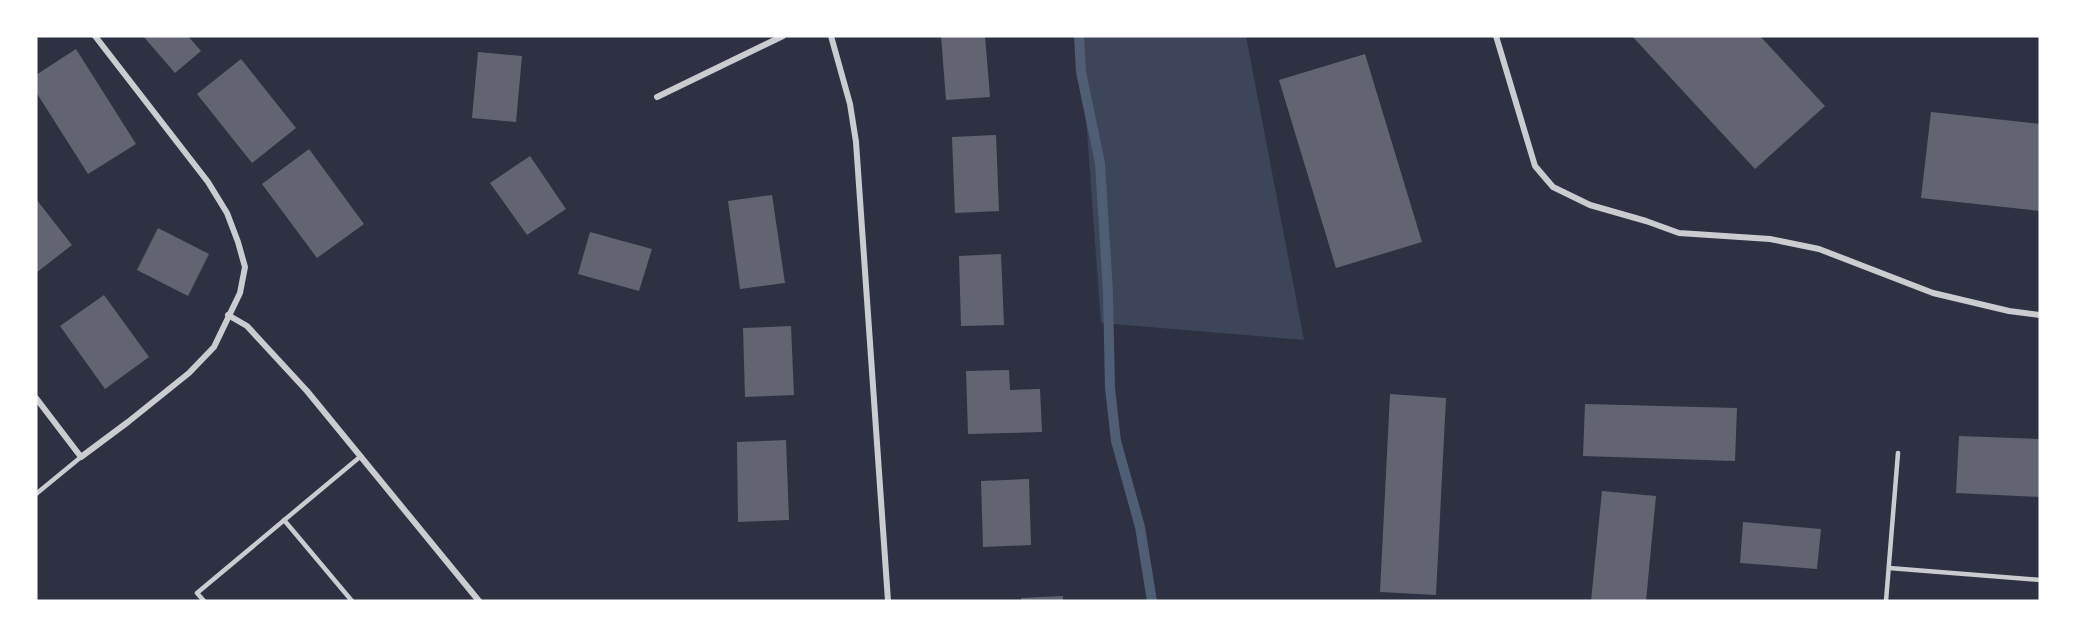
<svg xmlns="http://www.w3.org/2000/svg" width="2076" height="637" font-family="'Alegreya Sans',sans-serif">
  <rect width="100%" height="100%" fill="#2d3142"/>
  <!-- green -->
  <path fill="#3c4559" d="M1080,36H1246L1304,340L1101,323Z"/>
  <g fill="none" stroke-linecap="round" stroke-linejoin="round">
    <!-- stream -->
    <path stroke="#4f5d75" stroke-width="10" d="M1079,36L1081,72L1100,163L1108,293L1110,388L1116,441L1140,527L1152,601"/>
  </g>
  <!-- building -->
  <g fill="#626471">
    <path d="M143,36H188L201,51L175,73Z"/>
    <path d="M941,36H985L990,97L946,100Z"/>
    <path d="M1632,36H1760L1825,106L1755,169Z"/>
    <path d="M76,49L136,144L88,174L36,92V75Z"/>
    <path d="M478,52L522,56L516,122L472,118Z"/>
    <path d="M1365,54L1422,242L1336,268L1279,80Z"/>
    <path d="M241,59L296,128L252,163L197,94Z"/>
    <path d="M1931,112L2040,124V211L1921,198Z"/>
    <path d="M996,135L999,211L955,213L952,137Z"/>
    <path d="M309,149L364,224L317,258L262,184Z"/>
    <path d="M530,156L566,209L527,235L490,183Z"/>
    <path d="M772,195L785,283L740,289L728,201Z"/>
    <path d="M36,199L72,245L36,273Z"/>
    <path d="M158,228L209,254L188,296L137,270Z"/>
    <path d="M590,232L652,249L639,291L578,274Z"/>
    <path d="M1001,254L1004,325L961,326L959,256Z"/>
    <path d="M104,295L149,357L105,389L60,326Z"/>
    <path d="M791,326L794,395L745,397L743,328Z"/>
    <path d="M1009,370L1010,390L1040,389L1042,432L968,434L966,371Z"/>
    <path d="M1390,394L1446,398L1436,595L1380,592Z"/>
    <path d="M1585,404L1737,408L1735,461L1583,456Z"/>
    <path d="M1959,436L2040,439V497L1956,493Z"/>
    <path d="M786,440L789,520L738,522L737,442Z"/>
    <path d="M1029,479L1031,545L983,547L981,481Z"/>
    <path d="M1602,491L1656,496L1646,601H1591Z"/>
    <path d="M1743,522L1821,529L1817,569L1740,563Z"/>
    <path d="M1063,596V601H1021V598Z"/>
  </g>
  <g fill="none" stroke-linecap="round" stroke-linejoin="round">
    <!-- service -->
    <g stroke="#caccd0" stroke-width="4.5">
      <path d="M36,494L81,457"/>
      <path d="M284,520L352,601"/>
      <path d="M1889,568L2040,580"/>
      <path d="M204,601L197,593L361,456"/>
      <path d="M1886,601L1898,453"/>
    </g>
    <!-- minor -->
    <g stroke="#caccd0" stroke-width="6">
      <path d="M831,36L850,104L856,142L888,601"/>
      <path d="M1496,36L1535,166L1553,187L1590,205L1646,221L1679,233L1770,239L1819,249L1933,293L2009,311L2040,315"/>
      <path d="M657,97L783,36"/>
      <path d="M228,315L247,326L307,391L479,601"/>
      <path d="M36,398L81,457L128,422L189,373L214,347L240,293L245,267L238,242L227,213L208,182L95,36"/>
    </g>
  </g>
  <!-- border -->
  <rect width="2076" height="637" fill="none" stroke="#ffffff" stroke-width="75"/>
</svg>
